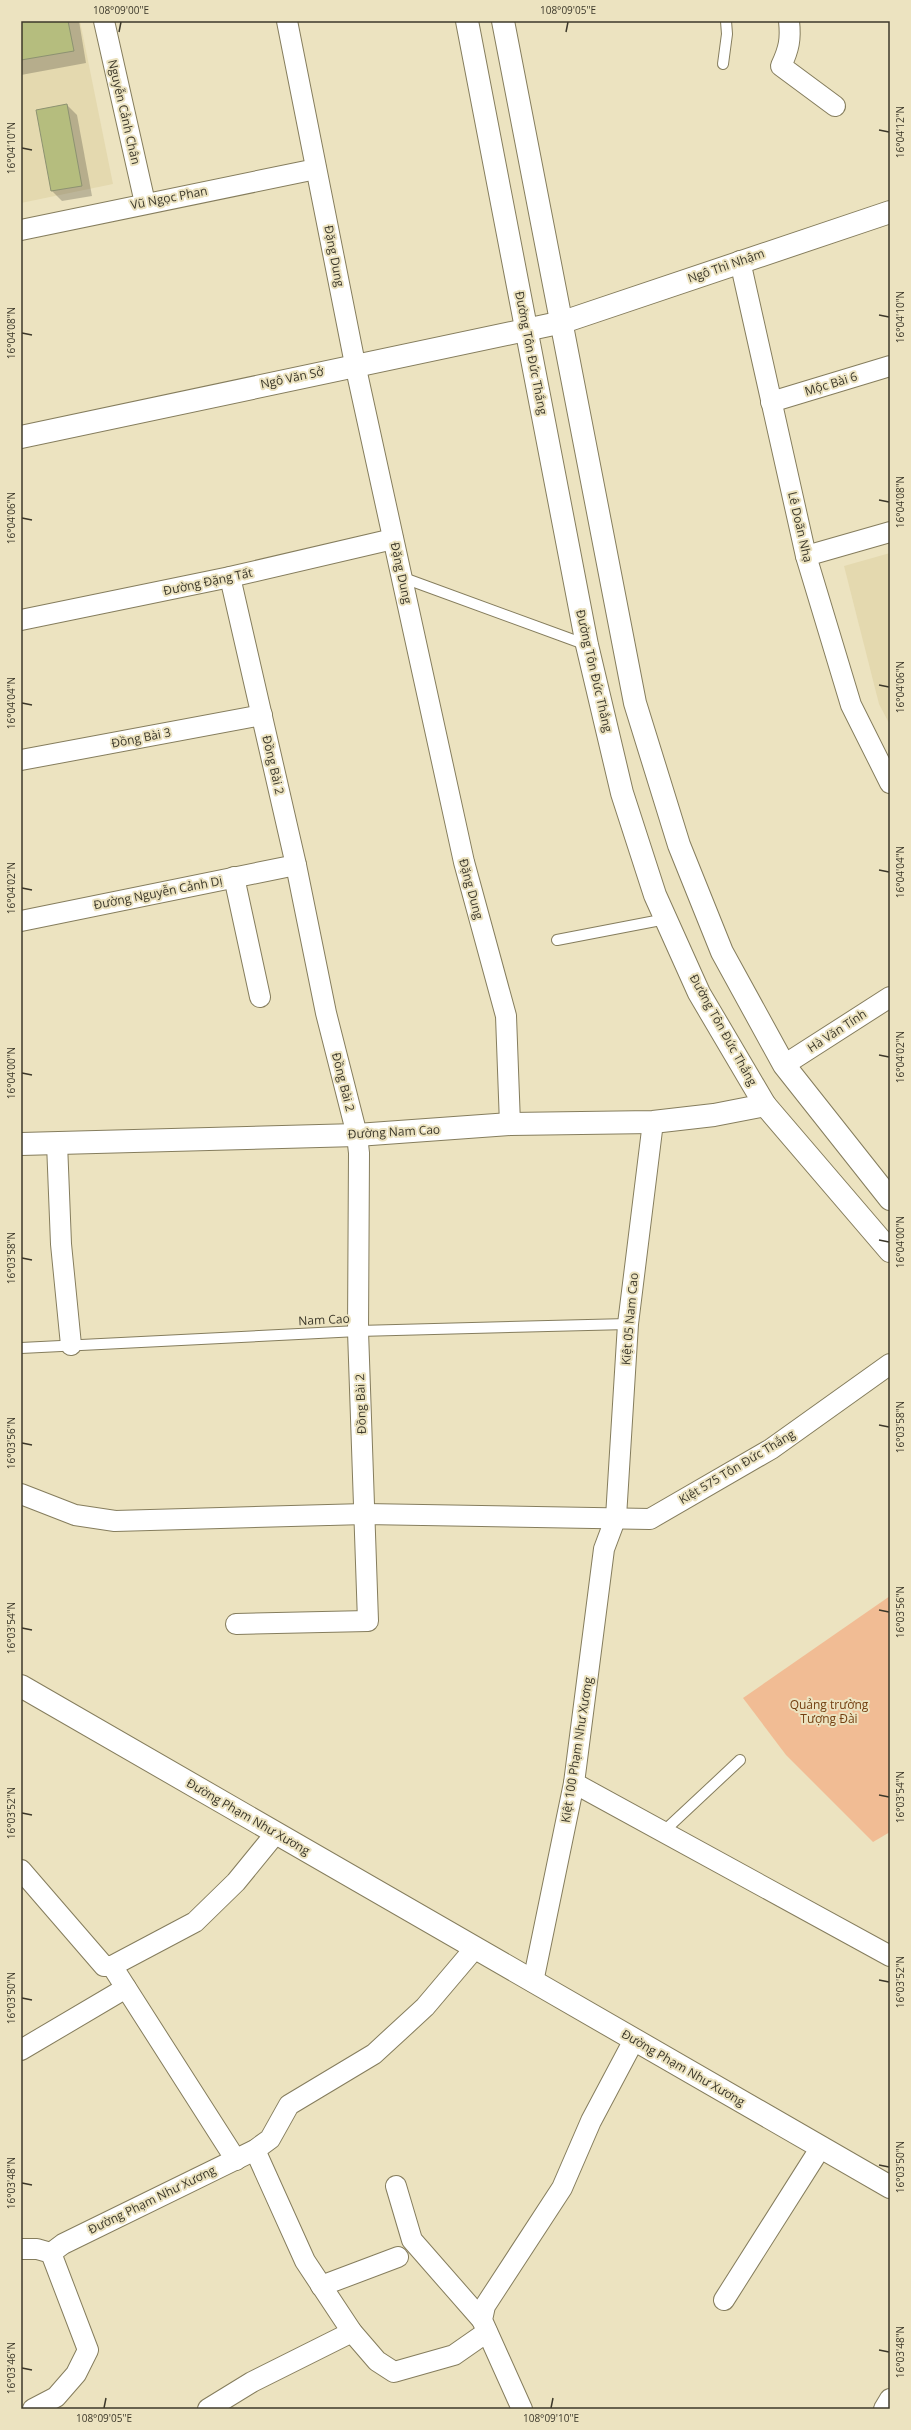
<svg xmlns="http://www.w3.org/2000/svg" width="911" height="2430" font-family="'Open Sans',sans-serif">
  <rect width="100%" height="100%" fill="#ece3c0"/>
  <!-- built -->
  <g fill="#e4d9af">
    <path d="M21,21H80L113,184L21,203Z"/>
    <path d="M890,553V725L879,704L844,566Z"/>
  </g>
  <!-- green -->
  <path fill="#f1bc94" d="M890,1596V1832L873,1842L786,1755L743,1698Z"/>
  <!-- shadow -->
  <g fill="#0003">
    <path d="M21,21H79L86,63L21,75Z"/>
    <path d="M67,105L77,115L92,196L62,201L52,191L37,110Z"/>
  </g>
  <!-- building -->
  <g fill="#b5bd7e" stroke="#8d9271">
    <path d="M21,21H68L74,51L21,60Z"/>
    <path d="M67,104L82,186L51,191L36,110Z"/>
  </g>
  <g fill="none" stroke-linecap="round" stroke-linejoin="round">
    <defs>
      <g id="service">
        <path d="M723,64L727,34L726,21"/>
        <path d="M401,577L587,645"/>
        <path d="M557,940L666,919"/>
        <path d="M21,1348L358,1331L628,1324"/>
        <path d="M663,1832L740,1760"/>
      </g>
      <g id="minor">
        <path d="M104,21L145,203"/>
        <path d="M287,21L355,364L464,862L506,1016L510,1124"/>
        <path d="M789,21C791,39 789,49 781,66L835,106"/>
        <path d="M21,230L316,169"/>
        <path d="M740,261L806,556L851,705L890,783"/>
        <path d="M771,402L890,366"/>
        <path d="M806,556L890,532"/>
        <path d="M230,577L296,865L326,1013L357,1135L359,1153L358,1331L368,1621L236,1624"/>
        <path d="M21,620L230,577L393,539"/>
        <path d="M21,760L262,715"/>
        <path d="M234,877L260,997"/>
        <path d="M21,921L296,865"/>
        <path d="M784,1065L890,997"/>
        <path d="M57,1143L61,1244L71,1345"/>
        <path d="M21,1494L75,1515L115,1521L365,1514L650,1519L771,1449L890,1364"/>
        <path d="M574,1783L890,1956"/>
        <path d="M21,1870L104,1966H112L195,1922L236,1882L276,1833"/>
        <path d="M112,1966L236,2160"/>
        <path d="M533,1982L574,1783L604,1549L616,1517L628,1324L653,1122"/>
        <path d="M21,2050L126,1988"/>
        <path d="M255,2150L305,2261L352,2332L377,2361L394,2372L454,2355L487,2332"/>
        <path d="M396,2186L412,2240L482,2320"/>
        <path d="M21,2249H37L51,2253"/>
        <path d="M321,2286L398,2257"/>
        <path d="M724,2300L821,2147"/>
        <path d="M33,2409L56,2397L76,2374L88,2350L51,2253L63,2244L255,2150L270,2139L289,2105L374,2054L425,2007L475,1948"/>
        <path d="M208,2409L252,2382L352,2332"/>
        <path d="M522,2409L482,2320L485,2306L562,2188L591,2121L634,2040"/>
        <path d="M884,2409L890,2399"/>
      </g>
      <g id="tertiary">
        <path d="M21,437L563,322L890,212"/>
        <path d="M21,1144L357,1135L510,1124L653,1122L714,1115L765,1105"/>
        <path d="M21,1686L890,2187"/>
      </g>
      <g id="trunk">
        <path d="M467,21L587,645L622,793L655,895L699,993L765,1105L890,1251"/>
        <path d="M503,21L635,703L679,845L722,952L784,1065L890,1199"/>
      </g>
    </defs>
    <!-- service casing -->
    <use href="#service" stroke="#857d5d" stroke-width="12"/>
    <!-- minor casing -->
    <use href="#minor" stroke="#857d5d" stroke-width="22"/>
    <!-- tertiary casing -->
    <use href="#tertiary" stroke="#857d5d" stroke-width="24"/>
    <!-- trunk casing -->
    <use href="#trunk" stroke="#857d5d" stroke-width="24"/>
    <!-- service -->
    <use href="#service" stroke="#fff" stroke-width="10"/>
    <!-- minor -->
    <use href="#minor" stroke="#fff" stroke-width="20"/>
    <!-- tertiary -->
    <use href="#tertiary" stroke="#fff" stroke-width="22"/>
    <!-- trunk -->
    <use href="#trunk" stroke="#fff" stroke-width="22"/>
  </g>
  <!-- ticks -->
  <path fill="none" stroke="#3c382a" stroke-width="1.5" d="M119,32L121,22M566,32L568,22M879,130L889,132M22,148L32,150M879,315L889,317M22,333L32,335M879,500L889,502M22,518L32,520M879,685L889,687M22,703L32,705M879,870L889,872M22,888L32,890M879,1055L889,1057M22,1073L32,1075M879,1240L889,1242M22,1258L32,1260M879,1425L889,1427M22,1443L32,1445M879,1610L889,1612M22,1628L32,1630M879,1795L889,1797M22,1813L32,1815M879,1980L889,1982M22,1998L32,2000M879,2165L889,2167M22,2183L32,2185M879,2350L889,2352M22,2368L32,2370M104,2408L106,2398M551,2408L553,2398"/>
  <g text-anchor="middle" stroke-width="4" stroke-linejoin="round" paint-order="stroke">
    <!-- street labels -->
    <g font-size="12" fill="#3c382a" stroke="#ece3c0">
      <text transform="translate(124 112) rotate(77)" y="4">Nguyễn Cảnh Chân</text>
      <text transform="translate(169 198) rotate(-11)" y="4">Vũ Ngọc Phan</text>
      <text transform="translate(334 256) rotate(79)" y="4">Đặng Dung</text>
      <text transform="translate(726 266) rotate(-19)" y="4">Ngô Thì Nhậm</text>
      <text transform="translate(531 353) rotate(79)" y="4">Đường Tôn Đức Thắng</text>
      <text transform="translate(292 378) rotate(-12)" y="4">Ngô Văn Sở</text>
      <text transform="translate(831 384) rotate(-17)" y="4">Mộc Bài 6</text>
      <text transform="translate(800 527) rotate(77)" y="4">Lê Doãn Nhạ</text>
      <text transform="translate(401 573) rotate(78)" y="4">Đặng Dung</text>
      <text transform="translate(208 582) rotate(-12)" y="4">Đường Đặng Tất</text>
      <text transform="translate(594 671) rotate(77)" y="4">Đường Tôn Đức Thắng</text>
      <text transform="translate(141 738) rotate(-11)" y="4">Đồng Bài 3</text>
      <text transform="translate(273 765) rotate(77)" y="4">Đồng Bài 2</text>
      <text transform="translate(471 889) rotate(75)" y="4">Đặng Dung</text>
      <text transform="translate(158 893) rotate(-11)" y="4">Đường Nguyễn Cảnh Dị</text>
      <text transform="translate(723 1030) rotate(61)" y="4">Đường Tôn Đức Thắng</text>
      <text transform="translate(837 1031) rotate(-33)" y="4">Hà Văn Tính</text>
      <text transform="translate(343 1082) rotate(76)" y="4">Đồng Bài 2</text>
      <text transform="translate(394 1132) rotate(-3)" y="4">Đường Nam Cao</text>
      <text transform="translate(630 1319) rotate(-85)" y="4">Kiệt 05 Nam Cao</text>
      <text transform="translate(324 1320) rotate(-3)" y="4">Nam Cao</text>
      <text transform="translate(361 1404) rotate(-92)" y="4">Đồng Bài 2</text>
      <text transform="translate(737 1467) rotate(-31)" y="4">Kiệt 575 Tôn Đức Thắng</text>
      <text transform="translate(577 1750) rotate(-81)" y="4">Kiệt 100 Phạm Như Xương</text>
      <text transform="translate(248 1817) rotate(30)" y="4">Đường Phạm Như Xương</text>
      <text transform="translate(683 2068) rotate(30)" y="4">Đường Phạm Như Xương</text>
      <text transform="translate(152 2200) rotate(-26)" y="4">Đường Phạm Như Xương</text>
    </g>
    <!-- park labels -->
    <g font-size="12" fill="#734012" stroke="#ece3c0">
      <text x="829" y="1709">Quảng trường<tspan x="829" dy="14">Tượng Đài</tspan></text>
    </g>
  </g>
  <!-- border -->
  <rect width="911" height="2430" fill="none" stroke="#ece3c0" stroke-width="44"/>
  <rect x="22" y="22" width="867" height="2386" fill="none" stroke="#3c382a" stroke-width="1.5"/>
  <g font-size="10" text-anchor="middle" fill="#3c382a">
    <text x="121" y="14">108°09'00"E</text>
    <text x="568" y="14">108°09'05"E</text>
    <text transform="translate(900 132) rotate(-90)" y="4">16°04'12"N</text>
    <text transform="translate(11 148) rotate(-90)" y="4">16°04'10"N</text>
    <text transform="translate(900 317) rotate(-90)" y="4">16°04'10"N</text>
    <text transform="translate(11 333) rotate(-90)" y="4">16°04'08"N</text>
    <text transform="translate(900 502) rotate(-90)" y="4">16°04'08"N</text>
    <text transform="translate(11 518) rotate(-90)" y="4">16°04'06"N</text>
    <text transform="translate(900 687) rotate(-90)" y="4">16°04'06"N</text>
    <text transform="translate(11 703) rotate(-90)" y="4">16°04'04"N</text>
    <text transform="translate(900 872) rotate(-90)" y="4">16°04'04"N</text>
    <text transform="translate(11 888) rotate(-90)" y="4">16°04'02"N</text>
    <text transform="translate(900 1057) rotate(-90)" y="4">16°04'02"N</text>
    <text transform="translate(11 1073) rotate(-90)" y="4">16°04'00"N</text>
    <text transform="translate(900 1242) rotate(-90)" y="4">16°04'00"N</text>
    <text transform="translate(11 1258) rotate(-90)" y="4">16°03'58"N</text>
    <text transform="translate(900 1427) rotate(-90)" y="4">16°03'58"N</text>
    <text transform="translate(11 1443) rotate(-90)" y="4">16°03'56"N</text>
    <text transform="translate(900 1612) rotate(-90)" y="4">16°03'56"N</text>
    <text transform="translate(11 1628) rotate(-90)" y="4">16°03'54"N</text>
    <text transform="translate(900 1797) rotate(-90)" y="4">16°03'54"N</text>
    <text transform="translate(11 1813) rotate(-90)" y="4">16°03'52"N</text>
    <text transform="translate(900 1982) rotate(-90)" y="4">16°03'52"N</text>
    <text transform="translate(11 1998) rotate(-90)" y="4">16°03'50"N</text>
    <text transform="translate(900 2167) rotate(-90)" y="4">16°03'50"N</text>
    <text transform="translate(11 2183) rotate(-90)" y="4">16°03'48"N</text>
    <text transform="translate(900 2352) rotate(-90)" y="4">16°03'48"N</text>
    <text transform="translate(11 2368) rotate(-90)" y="4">16°03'46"N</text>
    <text x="104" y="2422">108°09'05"E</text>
    <text x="551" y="2422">108°09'10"E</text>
  </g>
</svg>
